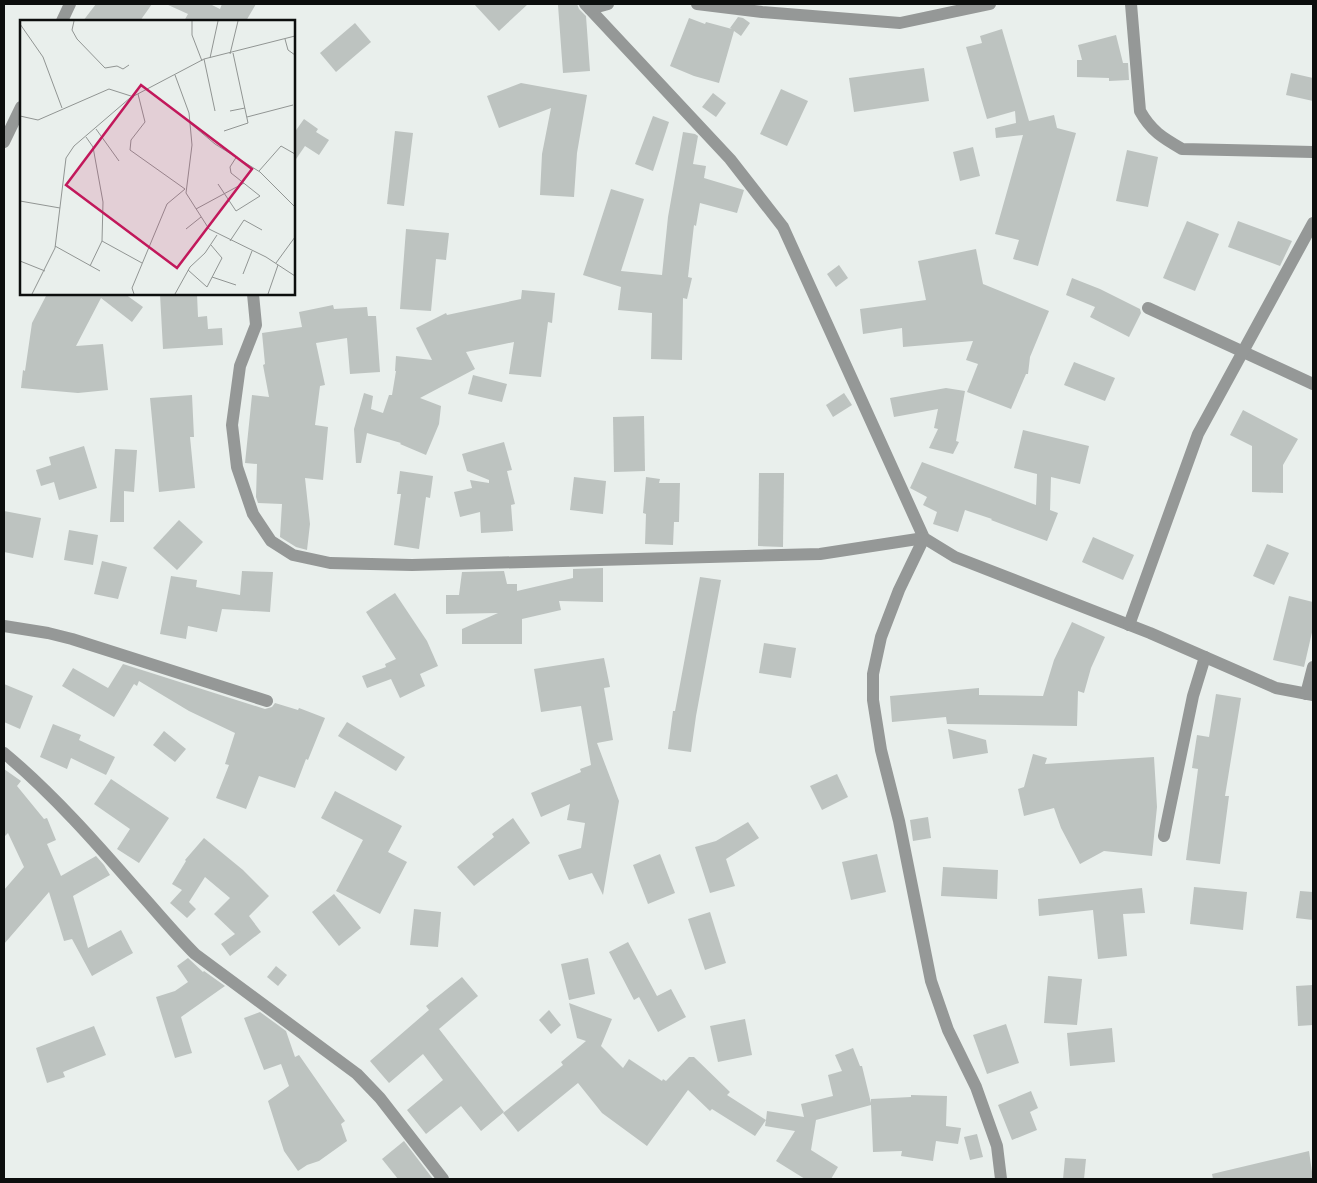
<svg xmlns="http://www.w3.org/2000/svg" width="1317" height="1183" font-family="'Archivo Narrow',sans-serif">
  <rect width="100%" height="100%" fill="#e9efec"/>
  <!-- building -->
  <g fill="#bdc3c0">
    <path d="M96,4H152L140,21H83Z"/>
    <path d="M166,4H210L220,9L222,4H256L246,21H184L188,14Z"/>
    <path d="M474,4H528L499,31Z"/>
    <path d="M577,4L579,9L586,16L590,71L563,73L558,5Z"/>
    <path d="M738,17L743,18L750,23L741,36L734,31L719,83L694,76L670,66L689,18L705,24L706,22L732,29L730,28Z"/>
    <path d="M355,23L371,42L336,72L320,53Z"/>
    <path d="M1002,29L1029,121L1054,115L1057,128L1076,133L1038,266L1013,259L1019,240L995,234L1023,135L996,138L995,128L1016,123L1015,111L987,119L966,47L982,43L980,36Z"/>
    <path d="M1116,35L1123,63H1128L1129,80L1109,81V78L1077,77V60H1082L1078,45Z"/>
    <path d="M924,68L929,101L854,112L849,78Z"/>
    <path d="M1291,73L1313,78V101L1286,95Z"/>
    <path d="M521,83L587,95L577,153L574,197L540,195L542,154L551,108L499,128L487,96Z"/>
    <path d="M781,89L808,101L787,146L760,134Z"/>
    <path d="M713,93L726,103L716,117L702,107Z"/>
    <path d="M653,116L669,122L653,171L635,164Z"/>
    <path d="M304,119L318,129L316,132L329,140L319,155L305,146L294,162V133Z"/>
    <path d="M395,131L413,133L404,206L387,204Z"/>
    <path d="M683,132L695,134L698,136L693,164L706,166L704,178L744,190L737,213L700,203L696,226L694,225L688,277L692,278L687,299L683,298L682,360L651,359L652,313L618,310L621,287L583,275L611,189L644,199L621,271L662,275L668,217Z"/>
    <path d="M973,147L980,176L960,181L953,152Z"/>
    <path d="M1127,150L1158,157L1148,207L1116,201Z"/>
    <path d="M1187,221L1219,234L1195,291L1163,278Z"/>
    <path d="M1238,221L1292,241L1280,266L1228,247Z"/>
    <path d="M406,229L449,233L446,260L436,259L431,311L400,309Z"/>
    <path d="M976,249L983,284L1049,311L1030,357L1028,374H1026L1011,409L967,392L978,364L966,360L973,341L903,347L902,328L863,334L860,309L926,300L918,261Z"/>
    <path d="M839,265L848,278L836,287L827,274Z"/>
    <path d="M1072,278L1100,289L1140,309L1141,313L1129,337L1090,317L1095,307L1066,295Z"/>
    <path d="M522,290L555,293L552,323L548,322L541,377L509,374L514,342L466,352L475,369L420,398L441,406L439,424L426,455L400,444L401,443L367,433L361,463H356L354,429L364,393L373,396L371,409L383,413L389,395H392L396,371H395L396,356L432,360L416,328L446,313L447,315L521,299Z"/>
    <path d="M47,294H125L143,307L132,322L101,298L76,346L103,344L108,390L78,393L21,388L23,370L25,371L32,323Z"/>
    <path d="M160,294H197L198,317L207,316L208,329L222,328L223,345L163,349Z"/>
    <path d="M333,305L334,309L367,307L368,316H376L380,372L350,374L347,338L316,343L325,385L320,386L315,425L328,427L323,480L305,478L310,524L307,550L296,547L280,537L282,504L258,503L256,497L257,464L245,463L252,395L269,397L263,365L265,364L262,333L302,327L299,312Z"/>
    <path d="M1074,362L1115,378L1105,401L1064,385Z"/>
    <path d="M473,375L507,384L502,402L468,394Z"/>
    <path d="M946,388L965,391L956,441L959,442L953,454L929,448L938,429L934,428L938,409L894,417L890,398Z"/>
    <path d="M844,393L852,405L833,417L826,405Z"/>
    <path d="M192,395L194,437H190L195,488L159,492L150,398Z"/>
    <path d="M1243,410L1298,439L1283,465V493L1252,492V446L1230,435Z"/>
    <path d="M644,416L645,471L614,472L613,417Z"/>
    <path d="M1023,430L1089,446L1080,484L1051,477L1050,510L1058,513L1047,541L991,520L992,519L965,510L958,532L933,524L937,512L923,505L927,497L910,488L922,462L1036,505L1037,474L1014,468Z"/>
    <path d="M504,442L512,470L507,471L515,504L511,505L513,531L481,533L480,512L460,517L454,492L472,488L470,480L489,483V480L467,471L462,454Z"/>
    <path d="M84,446L97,488L59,500L54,482L41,486L36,470L51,465L49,457Z"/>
    <path d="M115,449L137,450L134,492L124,491V522H110Z"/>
    <path d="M400,471L433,476L430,498L426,497L419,549L394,545L401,494H397Z"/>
    <path d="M759,473H784L783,547L758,546Z"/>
    <path d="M574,477L606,481L603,514L570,510Z"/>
    <path d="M646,477L660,479L659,483H680L679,522H674L673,545L645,544L646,514L643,513Z"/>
    <path d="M4,511L41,518L33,558L4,552Z"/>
    <path d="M179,520L203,542L177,570L153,548Z"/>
    <path d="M69,530L98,535L93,565L64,560Z"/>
    <path d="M1093,537L1134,555L1123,580L1082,562Z"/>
    <path d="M1267,544L1289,553L1274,585L1253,576Z"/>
    <path d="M102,561L127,567L118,599L94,594Z"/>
    <path d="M603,568V602L559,601L561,610L522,619V644H462V629L498,613L446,614V595H459L462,572L504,571L507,584H517V591L573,578V569Z"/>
    <path d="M242,571L273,572L270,612L222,609L217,632L188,626L186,639L160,634L171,576L197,580L196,587L240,595Z"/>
    <path d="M700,577L721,580L696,716L691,752L668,749L673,711H675Z"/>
    <path d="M395,593L427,641L438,666L420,674L425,686L400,698L391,679L367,688L362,676L386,667L385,664L396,659L366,612Z"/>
    <path d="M1289,596L1313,602V628L1304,667L1273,660Z"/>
    <path d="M1072,622L1105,637L1091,668L1084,693L1078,691L1077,726L947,724L946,717L892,722L890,696L979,688V695L1043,696L1054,660Z"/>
    <path d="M764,643L796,648L791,678L759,673Z"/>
    <path d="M604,658L610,687L604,688L613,740L597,743L619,801L603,895L592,873L569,880L558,855L581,848L585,823L567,820L570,804L541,817L531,793L581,772L580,769L591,765L581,706L541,712L534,669Z"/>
    <path d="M123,664L265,709L272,707L275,703L298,710L299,708L325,718L308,760L306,759L295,788L259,776L246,809L216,798L229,765L225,764L235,733L189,711L139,681L137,686L134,684L114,717L62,686L73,668L108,688Z"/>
    <path d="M4,684L33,696L20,729L4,722Z"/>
    <path d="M1216,694L1241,698L1225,796H1229L1220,864L1186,860L1198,769L1192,768L1197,735L1209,737Z"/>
    <path d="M347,722L405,757L396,771L338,736Z"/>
    <path d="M53,724L81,735L79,740L115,757L106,775L71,758L67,769L40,757Z"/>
    <path d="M948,729L986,740L988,753L953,759Z"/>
    <path d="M164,731L186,749L175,762L153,745Z"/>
    <path d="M1033,754L1047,758L1045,764L1154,757L1157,807L1152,856L1104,851L1080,864L1061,828L1054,808L1024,816L1018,789L1024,787Z"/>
    <path d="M4,769L21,781L17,786L44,819L47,818L56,840L47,844L61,876L96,856L104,865L110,875L73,896L88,948L121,930L133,953L92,976L72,939L64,941L49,892L4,944V890L24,867L8,833L4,837Z"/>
    <path d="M837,774L848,797L822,810L810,786Z"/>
    <path d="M111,779L169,818L139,863L117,849L130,829L94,804Z"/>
    <path d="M335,791L402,826L388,852L407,862L380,914L336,891L363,840L321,818Z"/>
    <path d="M928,817L931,838L913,841L910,820Z"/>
    <path d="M513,818L530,843L474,886L457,867L494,837L492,834Z"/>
    <path d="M748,822L759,838L726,859L735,886L710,893L695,847L716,841Z"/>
    <path d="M204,838L243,870L269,896L249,916L261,932L230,956L221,944L235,934L214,914L230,898L205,877L189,902L196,909L187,918L170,903L182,890L172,884L186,861L185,860Z"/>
    <path d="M660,854L675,893L648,904L633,865Z"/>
    <path d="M877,854L886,892L851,900L842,862Z"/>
    <path d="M943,867L998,870L997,899L941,896Z"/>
    <path d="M1194,887L1247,892L1243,930L1190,924Z"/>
    <path d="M1142,888L1145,913L1123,914L1127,956L1098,959L1093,910L1039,916L1038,899Z"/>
    <path d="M1300,891L1313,892V920L1296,918Z"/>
    <path d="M334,894L361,928L339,946L312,912Z"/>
    <path d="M414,909L441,912L438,947L410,945Z"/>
    <path d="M710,912L726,963L705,970L688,919Z"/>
    <path d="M628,942L657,996L671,989L686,1017L658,1032L639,997L634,1000L609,952Z"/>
    <path d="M188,958L203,972L204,971L225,986L181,1017L192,1053L175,1058L156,997L175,991L188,982L177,966Z"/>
    <path d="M588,958L595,994L569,1000L561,964Z"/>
    <path d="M276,966L287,975L278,986L267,977Z"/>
    <path d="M1048,976L1082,979L1077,1025L1044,1023Z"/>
    <path d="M462,977L478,996L439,1029L504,1112L481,1131L461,1106L426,1134L407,1110L443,1080L423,1054L389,1083L370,1061L429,1010L426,1006Z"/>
    <path d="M1313,985V1025L1298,1026L1296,986Z"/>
    <path d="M569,1003L612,1019L601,1046L623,1068L629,1059L662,1081L663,1079L666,1081L689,1057H694L730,1092L727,1095L766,1120L767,1111L804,1117L801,1104L833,1096L828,1075L842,1071L835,1055L853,1048L860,1066H862L871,1103V1099L911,1097V1095L947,1096L946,1126L961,1128L958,1144L936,1141L933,1161L901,1156L902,1151L873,1152L871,1105L816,1120L811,1150L838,1167L831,1179H805L776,1161L795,1131L765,1126L766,1120L755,1136L712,1109L710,1111L688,1090L647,1146L602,1113L578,1083L518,1132L503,1113L563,1065L561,1062L586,1041L577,1038Z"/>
    <path d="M549,1010L561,1025L551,1034L539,1020Z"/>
    <path d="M260,1012L286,1031L295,1057L299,1055L345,1121L341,1124L347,1141L319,1161L307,1165L298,1171L284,1151L268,1101L289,1086L281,1064L264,1070L244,1018Z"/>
    <path d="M745,1019L752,1055L718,1062L710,1026Z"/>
    <path d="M1006,1024L1019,1063L987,1074L973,1035Z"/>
    <path d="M94,1026L106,1055L63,1072L65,1077L47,1083L36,1048Z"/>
    <path d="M1112,1028L1115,1062L1070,1066L1067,1033Z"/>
    <path d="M1031,1091L1038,1108L1030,1112L1037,1130L1012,1140L998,1105Z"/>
    <path d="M977,1134L983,1157L970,1160L964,1137Z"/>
    <path d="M404,1141L433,1179H398L382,1159Z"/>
    <path d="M1309,1151L1313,1179H1213L1212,1174Z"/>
    <path d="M1065,1158L1086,1159L1084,1179H1063Z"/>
  </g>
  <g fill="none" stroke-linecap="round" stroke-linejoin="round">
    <!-- street -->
    <g stroke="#959897" stroke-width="12">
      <path d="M585,4L730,159L783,227L924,538L955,557L1150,633L1276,688L1313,695"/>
      <path d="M697,4L762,12L900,23L990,4"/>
      <path d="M1131,4L1140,111C1151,131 1163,138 1182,149L1313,152"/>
      <path d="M590,9L608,4"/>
      <path d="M62,21L70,4"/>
      <path d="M4,142L21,107"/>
      <path d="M253,294L256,325L240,366L232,425L237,467L253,514L271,541L293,555L330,563L412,565L820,554L924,538"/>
      <path d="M1148,308L1313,384"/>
      <path d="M924,538L899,590L881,637L873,674V700L881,750L899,821L931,981L948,1030L976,1087L997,1146L1001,1179"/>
      <path d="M1129,625L1198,434L1313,223"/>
      <path d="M4,626L48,633L72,639L267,701"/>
      <path d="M1306,694L1313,667"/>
      <path d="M4,753C53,794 96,843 138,891C157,912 175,934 195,954L357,1074L380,1098L443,1179"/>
      <path d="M1164,836L1193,696L1205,657"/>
    </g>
  </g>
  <!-- overview -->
  <g transform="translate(20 20)">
    <rect width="275" height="275" fill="#e9efec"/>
    <path fill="none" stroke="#919593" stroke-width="1" d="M54,1L52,10L57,19L85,48L97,46L103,49L109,45M172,1V15L182,41M0,4L23,37L42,88M265,19L268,30L275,35M210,34L218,1M190,38L198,1M184,39L195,91M155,55L169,93L172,125L166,173L189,209L246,237L275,256M118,74L125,102L111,120L110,130L165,169M210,91L225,88M0,96L18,100L89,69L114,77M227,97L273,85M170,103L195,124L240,152L275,187M76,109L99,141M204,111L228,103L213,33M66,117L73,127L83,182L82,221L70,246M239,151L261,126L275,134M198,164L216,191L240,176L211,153L210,147L217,136M0,181L40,188M176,189L224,163M166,209L181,197M82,221L122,243M210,221L224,200L242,210M35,226L80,251M0,241L25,251M256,243L275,217M168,250L187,267L202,238L191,225M223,254L232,231M192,257L216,265M12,274L35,228L46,138L54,126L110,78L184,39L275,16M114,274L112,268L147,184L165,169M155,274L170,247L185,233L197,215M248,274L258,245"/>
    <path fill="#c2185b" fill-opacity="0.15" stroke="#c2185b" stroke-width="2.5" d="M121,65L232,149L157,248L46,165Z"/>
    <rect width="275" height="275" fill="none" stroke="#0c0e0d" stroke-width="2.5"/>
  </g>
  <!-- border -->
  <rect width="1317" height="1183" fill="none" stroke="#0c0e0d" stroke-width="10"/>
</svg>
